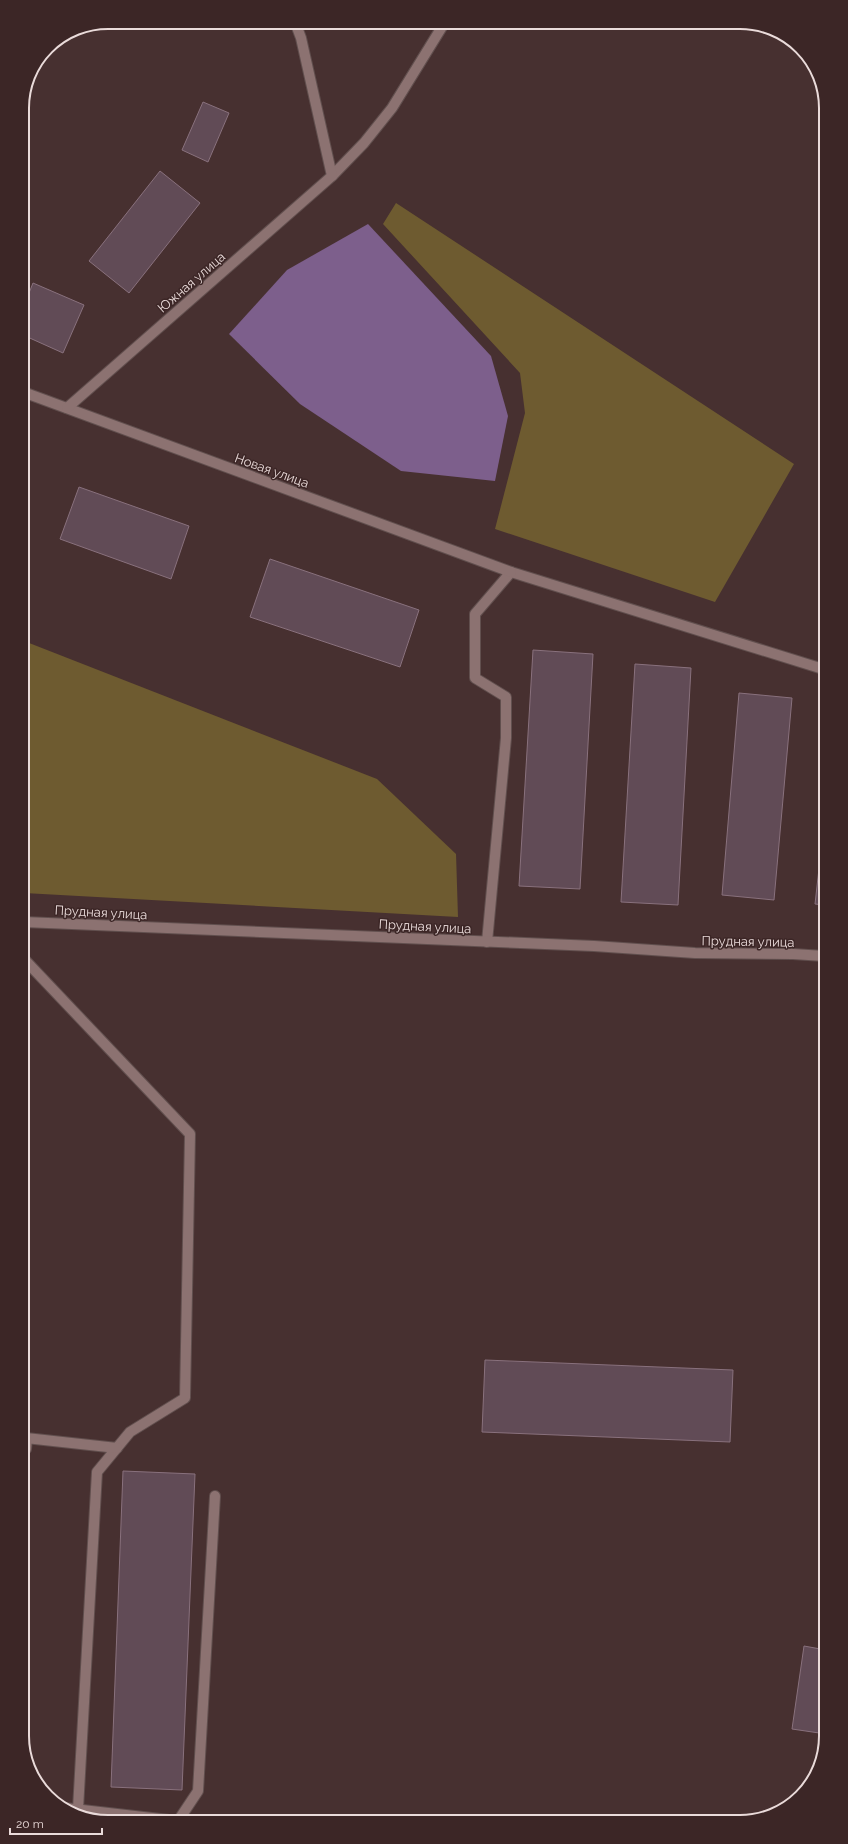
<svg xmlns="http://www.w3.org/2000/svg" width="848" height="1844" font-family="Raleway,sans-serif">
  <rect width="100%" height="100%" fill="#473030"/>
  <!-- green -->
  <g fill="#6e5b30">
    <path d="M396,203L794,464L715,602L495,529L525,413L520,373L383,224Z"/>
    <path d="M24,641L377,779L456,854L458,917L24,893Z"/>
  </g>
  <!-- water -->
  <path fill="#7d5f8c" d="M368,224L491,356L508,416L495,481L401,471L300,404L229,334L287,270Z"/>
  <!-- building -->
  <g fill="#614b56" stroke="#89717d">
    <path d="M203,102L229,113L208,162L182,150Z"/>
    <path d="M160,171L200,203L129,293L89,261Z"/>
    <path d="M33,283L84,305L63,353L23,335V308Z"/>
    <path d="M79,487L189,526L171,579L60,539Z"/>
    <path d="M270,559L419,610L400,667L250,617Z"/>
    <path d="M533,650L593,654L580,889L519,886Z"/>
    <path d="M635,664L691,668L678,905L621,902Z"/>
    <path d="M739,693L792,698L774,900L722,895Z"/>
    <path d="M823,833L824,905L815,904Z"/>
    <path d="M485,1360L733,1370L730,1442L482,1432Z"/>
    <path d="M123,1471L195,1474L182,1790L111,1787Z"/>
    <path d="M804,1646L826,1650V1734L792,1729Z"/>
  </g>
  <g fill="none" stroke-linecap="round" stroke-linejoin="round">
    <defs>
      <g id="lane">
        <path d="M487,942L506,738V697L475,678V614L511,572L823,669"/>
        <path d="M24,959L190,1134L185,1398L130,1432L97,1472L78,1809L79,1813"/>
        <path d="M26,1438L117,1448"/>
        <path d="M26,1449L27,1438"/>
        <path d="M65,1808L178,1821"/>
        <path d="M178,1821L198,1791L215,1496"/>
      </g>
      <g id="street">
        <path d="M332,176L364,143L392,108L445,22"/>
        <path d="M23,392L511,572"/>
        <path d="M67,408L332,176L301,38L295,22"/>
        <path d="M24,922L594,946L695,953L793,954L824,956"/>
      </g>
    </defs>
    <!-- lane casing -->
    <use href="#lane" stroke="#614f4e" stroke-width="12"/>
    <!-- street casing -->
    <use href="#street" stroke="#614f4e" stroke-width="12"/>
    <!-- lane -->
    <use href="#lane" stroke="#8c7271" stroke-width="10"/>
    <!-- street -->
    <use href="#street" stroke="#8c7271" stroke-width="10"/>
  </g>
  <g text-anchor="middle" stroke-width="3" stroke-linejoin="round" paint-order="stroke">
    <!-- street labels -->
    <g font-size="13" fill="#eadbda" stroke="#3c2626">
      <text transform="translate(191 282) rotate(-41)" y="5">Южная улица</text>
      <text transform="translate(272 470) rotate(20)" y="5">Новая улица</text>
      <text transform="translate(101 912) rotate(3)" y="5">Прудная улица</text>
      <text transform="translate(425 926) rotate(3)" y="5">Прудная улица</text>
      <text transform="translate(748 941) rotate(1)" y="5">Прудная улица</text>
    </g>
  </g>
  <!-- crop -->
  <path d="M0 0H848V1844H0ZM108 29H740A79 79 0 0 1 819 108V1736A79 79 0 0 1 740 1815H108A79 79 0 0 1 29 1736V108A79 79 0 0 1 108 29Z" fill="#3c2626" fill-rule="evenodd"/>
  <path fill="none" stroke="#eadbda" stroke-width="2" d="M108 29H740A79 79 0 0 1 819 108V1736A79 79 0 0 1 740 1815H108A79 79 0 0 1 29 1736V108A79 79 0 0 1 108 29Z"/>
  <!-- scale -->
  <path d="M10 1828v6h92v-6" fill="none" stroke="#eadbda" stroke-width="2"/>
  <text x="16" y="1828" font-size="12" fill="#eadbda" stroke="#3c2626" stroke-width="3" paint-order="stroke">20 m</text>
</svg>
